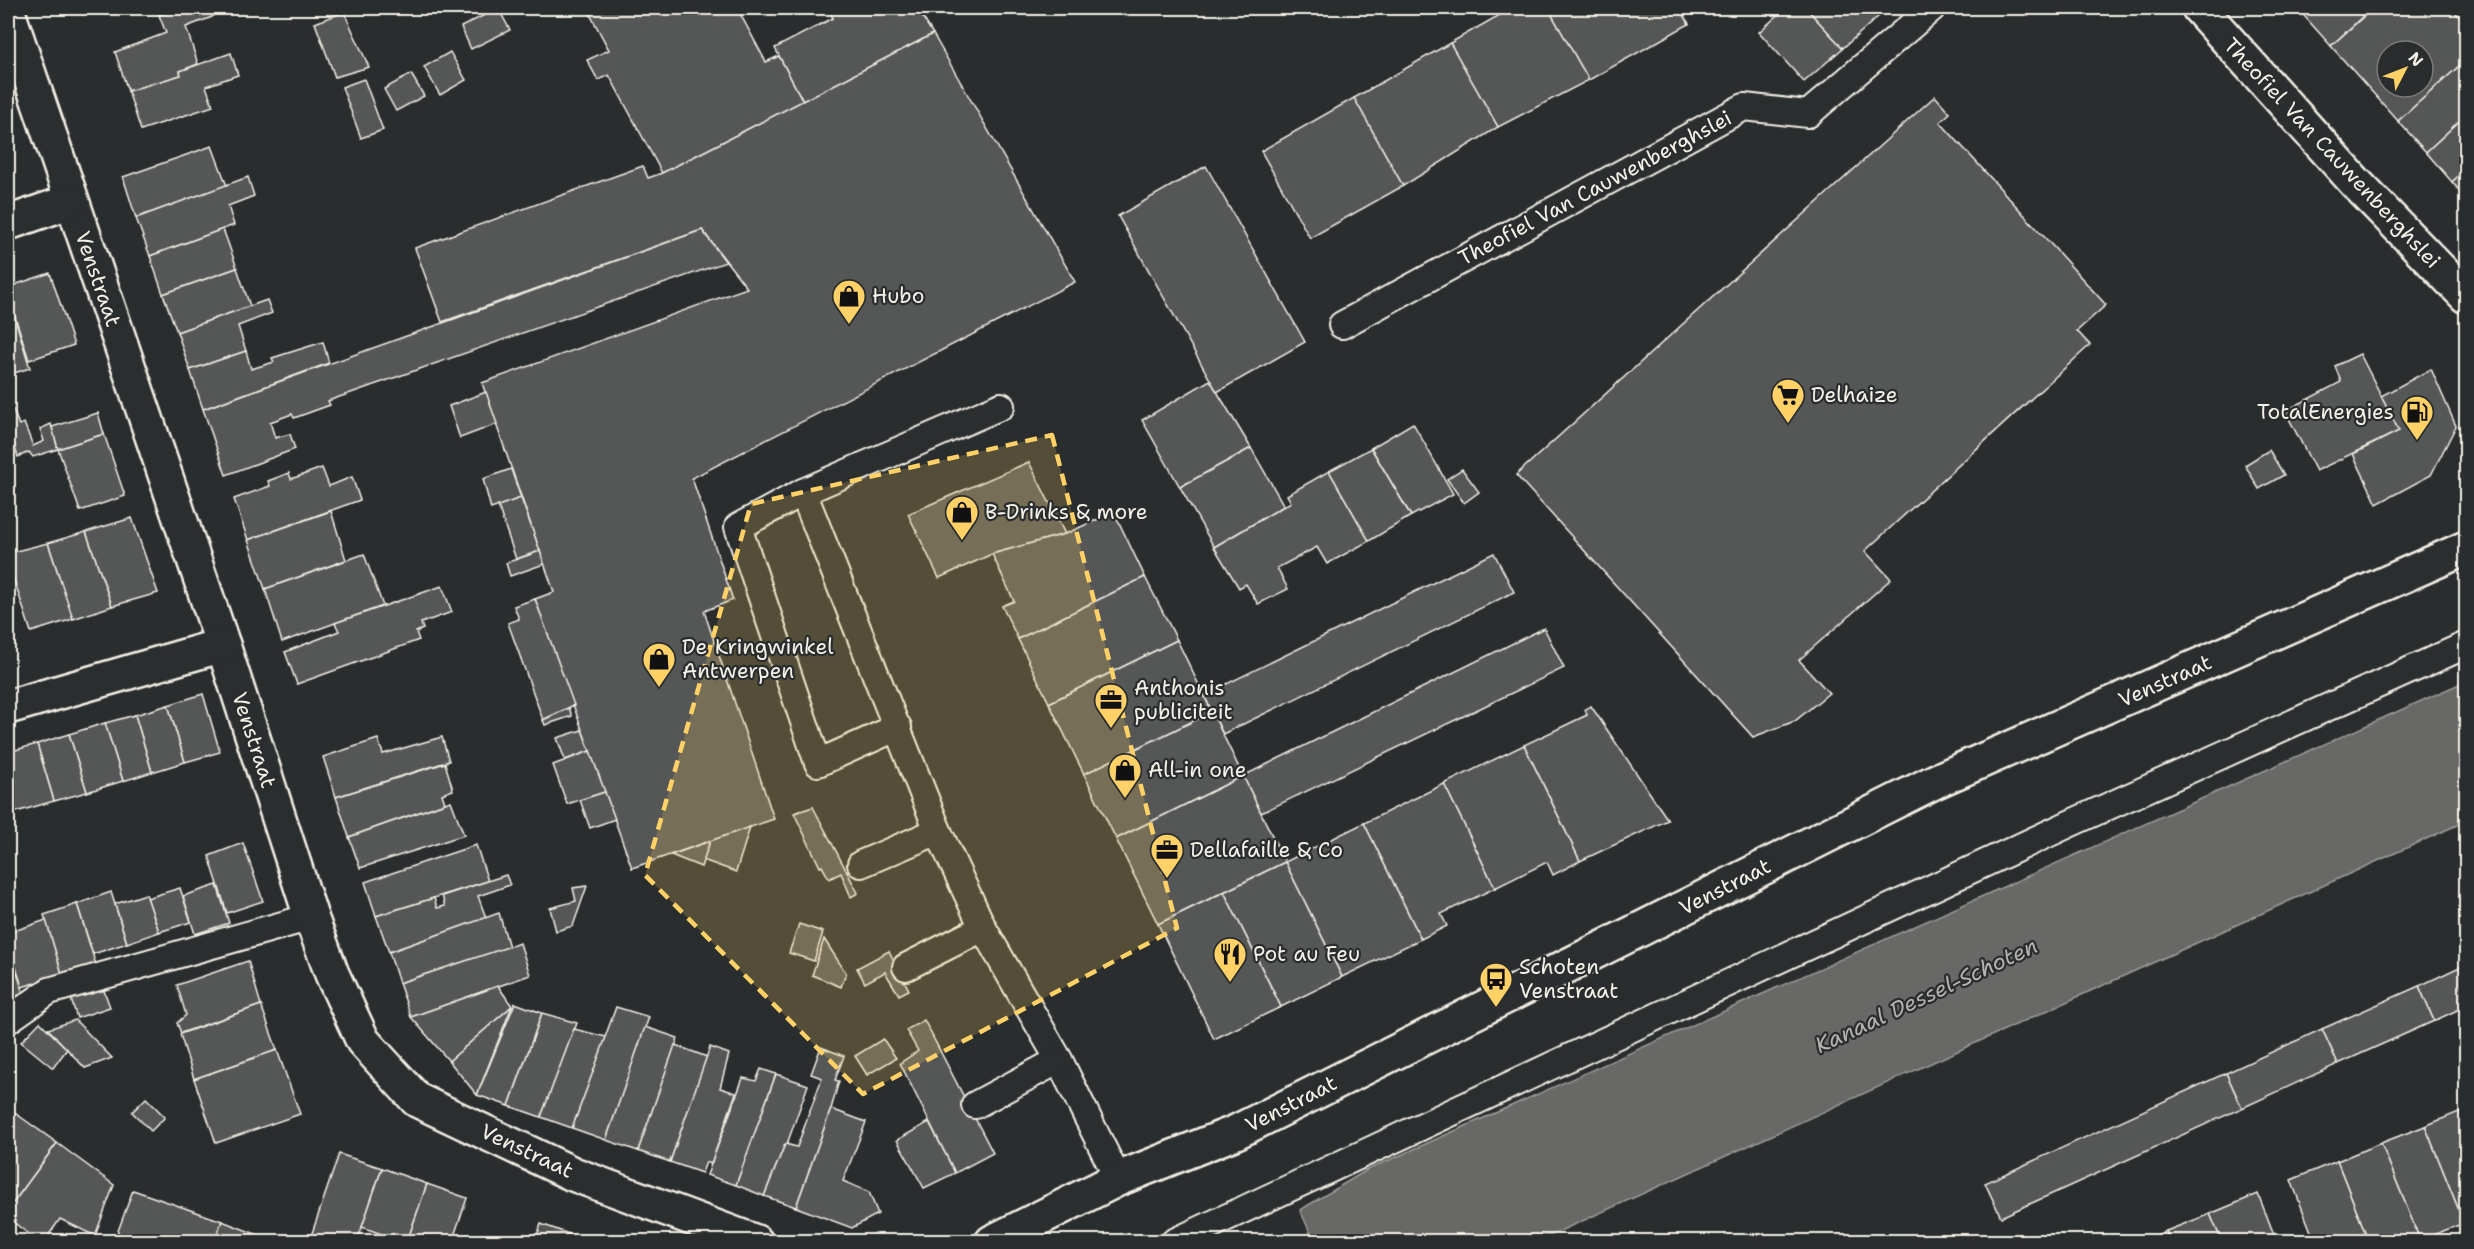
<svg xmlns="http://www.w3.org/2000/svg" width="2474" height="1249" font-family="'Shantell Sans',sans-serif">
  <rect width="100%" height="100%" fill="#2a2d2e"/>
  <filter id="ink" filterUnits="userSpaceOnUse"><feTurbulence type="fractalNoise" baseFrequency=".0167" numOctaves="2"/><feDisplacementMap in="SourceGraphic" scale="12" xChannelSelector="R" yChannelSelector="G"/><feConvolveMatrix kernelMatrix="1 2 1 2 8 2 1 2 1" color-interpolation-filters="sRGB"/></filter>
  <g filter="url(#ink)">
    <!-- water -->
    <path fill="#676866" stroke="#9f9f9a" stroke-width="1.5" d="M2466,681V821L1538,1241H1314L1300,1210L1367,1170Z"/>
    <!-- building -->
    <g fill="#555756" stroke="#f4f1e8" stroke-width="1.5" fill-rule="evenodd">
      <path d="M98,8H117L100,14Z"/>
      <path d="M156,8H181L159,15Z"/>
      <path d="M181,8H222L212,17L186,27L198,64L180,71L181,75L128,91L115,52L166,33L159,15Z"/>
      <path d="M498,8L510,30L471,49L461,27Z"/>
      <path d="M603,8H737L766,62L779,56L803,101L662,173L609,75L598,80L587,60L609,50L590,14Z"/>
      <path d="M828,8H917L933,34L803,101L775,48L833,18Z"/>
      <path d="M1512,8H1548L1589,80L1498,127L1450,43Z"/>
      <path d="M1548,8H1680L1689,24L1589,80Z"/>
      <path d="M1786,8H1806L1843,48L1804,82L1759,32Z"/>
      <path d="M1806,8H1873L1880,15L1843,48Z"/>
      <path d="M2297,8H2357L2363,16L2331,46Z"/>
      <path d="M2373,8H2452L2466,25V60L2398,121L2331,46ZM2387,51H2423V87H2387Z"/>
      <path d="M344,12L369,67L335,77L315,23Z"/>
      <path d="M933,34L1075,282L692,478L733,600L704,611L774,819L632,868L535,599L554,592L482,383L747,288L702,230L442,322L415,248L643,166L648,178L662,173Z"/>
      <path d="M1450,43L1498,127L1403,186L1354,98Z"/>
      <path d="M450,52L466,80L440,95L424,67Z"/>
      <path d="M231,53L238,75L206,86L213,106L141,130L128,91L181,75L180,71Z"/>
      <path d="M2466,60V115L2426,152L2398,121Z"/>
      <path d="M411,74L424,96L396,111L384,89Z"/>
      <path d="M364,79L383,130L361,138L342,87Z"/>
      <path d="M1935,96L1950,113L1940,122L2106,305L2077,331L2090,345L1865,551L1891,579L1799,660L1829,693L1795,721L1753,737L1516,475Z"/>
      <path d="M1354,98L1403,186L1310,238L1261,151Z"/>
      <path d="M2466,115V169L2452,182L2426,152Z"/>
      <path d="M212,146L227,186L136,218L123,177Z"/>
      <path d="M1206,166L1305,342L1217,392L1118,216Z"/>
      <path d="M2466,169V198L2452,182Z"/>
      <path d="M248,177L254,196L228,206L234,225L150,256L136,218Z"/>
      <path d="M223,229L237,268L163,294L150,256Z"/>
      <path d="M702,230L726,262L328,401L330,405L294,418L292,414L270,422L275,438L290,434L295,449L226,475L203,409Z"/>
      <path d="M237,268L250,306L177,332L163,294Z"/>
      <path d="M50,273L74,345L29,360L8,295V287Z"/>
      <path d="M8,295L30,368L8,375Z"/>
      <path d="M267,300L272,313L238,326L246,351L190,370L177,332Z"/>
      <path d="M323,342L329,363L203,409L190,370L246,351L251,369L274,362L272,358Z"/>
      <path d="M2360,354L2399,431L2316,471L2285,411L2341,382L2335,366Z"/>
      <path d="M2431,369L2456,426L2431,475L2377,504L2353,454L2399,431L2381,396Z"/>
      <path d="M1210,380L1251,448L1180,487L1142,420Z"/>
      <path d="M486,392L497,424L460,438L449,406Z"/>
      <path d="M8,397L19,425L24,423L33,446L44,441L40,429L51,424L58,449L33,457L29,452L18,457L8,425Z"/>
      <path d="M98,413L104,434L58,449L52,427Z"/>
      <path d="M1413,423L1453,494L1411,516L1371,448Z"/>
      <path d="M104,434L125,496L80,511L58,449Z"/>
      <path d="M1251,448L1284,506L1214,547L1180,487Z"/>
      <path d="M1371,448L1411,516L1369,541L1329,471Z"/>
      <path d="M2269,450L2284,475L2259,489L2245,465Z"/>
      <path d="M1029,462L1065,534L992,554L939,578L908,514Z"/>
      <path d="M322,468L329,486L352,477L360,500L248,540L234,499L270,486L268,481L289,473L291,479Z"/>
      <path d="M511,469L521,498L491,509L483,479Z"/>
      <path d="M1462,469L1479,492L1464,503L1447,479Z"/>
      <path d="M1329,471L1369,541L1327,564L1317,547L1277,568L1288,589L1258,604L1246,584L1239,588L1214,547L1291,502L1287,495Z"/>
      <path d="M521,498L540,551L516,559L498,506Z"/>
      <path d="M331,511L346,560L265,589L248,540Z"/>
      <path d="M1114,512L1145,577L1018,639L1002,606L1014,601L992,554L1065,534Z"/>
      <path d="M132,518L158,593L112,606L86,532Z"/>
      <path d="M86,532L112,606L73,619L48,543Z"/>
      <path d="M48,543L73,619L31,632L8,561V553Z"/>
      <path d="M540,551L544,564L510,576L506,563Z"/>
      <path d="M1494,553L1514,592L1223,734L1204,695Z"/>
      <path d="M364,554L383,606L282,642L265,589Z"/>
      <path d="M1145,577L1177,640L1049,703L1018,639Z"/>
      <path d="M442,586L452,612L421,623L423,629L416,632L419,640L297,684L285,652L339,631L335,623Z"/>
      <path d="M535,599L574,705L543,720L508,623L519,619L514,606Z"/>
      <path d="M1544,628L1564,668L1261,813L1243,776Z"/>
      <path d="M1177,640L1212,712L1084,774L1049,703Z"/>
      <path d="M203,694L220,752L185,762L168,705Z"/>
      <path d="M168,705L185,762L152,772L135,715Z"/>
      <path d="M1591,706L1668,820L1580,861L1524,745L1587,715L1585,709Z"/>
      <path d="M569,708L572,716L545,725L543,720Z"/>
      <path d="M1212,712L1243,776L1116,839L1084,774Z"/>
      <path d="M135,715L152,772L123,781L105,723Z"/>
      <path d="M105,723L123,781L87,792L69,734Z"/>
      <path d="M582,730L590,751L565,760L557,738Z"/>
      <path d="M69,734L87,792L54,801L37,744Z"/>
      <path d="M442,737L449,761L336,797L323,757L378,739L383,754Z"/>
      <path d="M37,744L54,801L16,812L8,784V752Z"/>
      <path d="M1524,745L1580,861L1553,875L1547,862L1495,888L1444,784Z"/>
      <path d="M590,751L605,792L567,804L553,765Z"/>
      <path d="M445,763L453,790L442,794L445,803L349,837L336,797Z"/>
      <path d="M1243,776L1285,862L1158,924L1116,839Z"/>
      <path d="M8,784L16,812L8,815Z"/>
      <path d="M1444,784L1495,888L1441,914L1447,926L1421,939L1364,823Z"/>
      <path d="M605,792L615,819L590,828L580,800Z"/>
      <path d="M451,801L464,835L360,868L349,837Z"/>
      <path d="M813,807L858,893L851,897L841,873L829,879L822,866L820,867L794,813Z"/>
      <path d="M1364,823L1421,939L1342,977L1285,862Z"/>
      <path d="M750,827L736,872L703,860L710,841Z"/>
      <path d="M710,841L701,867L671,855Z"/>
      <path d="M243,843L263,901L227,913L209,856Z"/>
      <path d="M476,845L488,881L376,916L365,882Z"/>
      <path d="M1285,862L1342,977L1281,1007L1224,892Z"/>
      <path d="M506,875L510,885L478,896L486,918L389,952L376,916L434,898L437,908L445,906L442,896Z"/>
      <path d="M217,885L229,923L195,934L183,896Z"/>
      <path d="M587,886L573,926L556,931L550,908L576,901L573,888Z"/>
      <path d="M180,888L191,922L159,932L147,898Z"/>
      <path d="M111,892L127,943L93,954L77,904Z"/>
      <path d="M1224,892L1281,1007L1214,1039L1158,924Z"/>
      <path d="M146,894L159,932L127,943L115,904Z"/>
      <path d="M77,904L96,965L62,974L44,915Z"/>
      <path d="M499,913L509,947L399,983L389,952Z"/>
      <path d="M46,920L62,974L22,987L8,941V933Z"/>
      <path d="M799,924L823,932L814,961L789,953Z"/>
      <path d="M824,939L846,973L841,987L812,975Z"/>
      <path d="M520,943L530,975L411,1017L399,983Z"/>
      <path d="M889,951L909,990L899,995L885,972L865,983L857,968Z"/>
      <path d="M8,952H10L24,994L8,1006Z"/>
      <path d="M248,961L261,1005L181,1033L177,1023L186,1015L177,985Z"/>
      <path d="M2466,964V1006L2434,1021L2419,986Z"/>
      <path d="M498,986L512,1006L449,1061L411,1017Z"/>
      <path d="M2419,986L2434,1021L2338,1064L2322,1029Z"/>
      <path d="M103,988L110,1007L77,1018L71,999Z"/>
      <path d="M515,1003L542,1013L509,1106L477,1095Z"/>
      <path d="M261,1005L277,1050L194,1079L180,1034Z"/>
      <path d="M512,1006L477,1095L449,1061Z"/>
      <path d="M616,1007L649,1017L606,1140L572,1128Z"/>
      <path d="M542,1013L577,1023L541,1117L509,1106Z"/>
      <path d="M75,1020L112,1058L85,1068L48,1029Z"/>
      <path d="M924,1020L993,1153L955,1173L900,1063L918,1051L906,1030Z"/>
      <path d="M40,1022L67,1049L53,1068L21,1042Z"/>
      <path d="M645,1027L678,1038L638,1151L606,1140Z"/>
      <path d="M574,1029L606,1037L572,1128L541,1117Z"/>
      <path d="M2322,1029L2338,1064L2242,1108L2226,1073Z"/>
      <path d="M883,1039L896,1058L867,1075L855,1056Z"/>
      <path d="M675,1045L707,1057L670,1162L638,1151Z"/>
      <path d="M710,1047L729,1054L720,1088L736,1093L711,1164L706,1162L702,1173L670,1162Z"/>
      <path d="M821,1047L844,1056L835,1080L839,1081L831,1109L796,1207L764,1196L785,1144L797,1147L822,1078L811,1074Z"/>
      <path d="M277,1050L300,1114L216,1143L194,1079Z"/>
      <path d="M761,1069L776,1074L736,1185L707,1175L743,1078L756,1081Z"/>
      <path d="M2226,1073L2242,1108L2001,1217L1985,1183Z"/>
      <path d="M776,1074L808,1085L787,1144H785L764,1196L736,1185Z"/>
      <path d="M146,1098L165,1117L151,1131L132,1112Z"/>
      <path d="M8,1108L57,1143L8,1210Z"/>
      <path d="M831,1109L866,1122L843,1181L869,1192L878,1214L852,1228L796,1207Z"/>
      <path d="M2466,1109V1222L2464,1223L2425,1126Z"/>
      <path d="M929,1122L955,1173L924,1188L897,1140Z"/>
      <path d="M2425,1126L2464,1223L2420,1240L2381,1143Z"/>
      <path d="M57,1143L114,1185L95,1236L60,1219L44,1242H39L8,1218V1210Z"/>
      <path d="M2381,1143L2420,1240L2417,1242H2369L2337,1161Z"/>
      <path d="M339,1154L382,1168L357,1242H318L310,1239Z"/>
      <path d="M2337,1161L2369,1242H2315L2291,1180Z"/>
      <path d="M382,1168L427,1184L407,1242H386L387,1236L362,1227Z"/>
      <path d="M427,1184L467,1198L452,1242H407Z"/>
      <path d="M133,1190L222,1221L214,1242H114Z"/>
      <path d="M2258,1194L2277,1242H2222L2210,1214Z"/>
      <path d="M2210,1214L2222,1242H2170L2166,1231Z"/>
      <path d="M222,1221L269,1239L268,1242H214Z"/>
      <path d="M541,1224L580,1238L579,1242H535Z"/>
      <path d="M2166,1231L2170,1242H2140Z"/>
    </g>
    <g fill="none" stroke-linecap="round" stroke-linejoin="round">
      <defs>
        <g id="service">
          <path d="M1342,325L1744,107L1808,114L1932,8"/>
          <path d="M803,492L1001,406"/>
          <path d="M898,727L818,763L738,527L803,492L938,831L983,928L1059,1060L1118,1179"/>
          <path d="M861,864L938,831"/>
          <path d="M906,967L983,928"/>
          <path d="M8,1020L49,991L311,917"/>
          <path d="M975,1105L1059,1060"/>
          <path d="M1174,1242L2069,824L2466,645"/>
        </g>
        <g id="minor">
          <path d="M8,12L223,645L311,917L332,974L363,1041L417,1100L573,1174L756,1242"/>
          <path d="M8,223L71,201"/>
          <path d="M8,707L223,645"/>
        </g>
        <g id="tertiary">
          <path d="M2199,8L2356,183L2466,296"/>
          <path d="M992,1242L1118,1179L1236,1132L1936,781L2466,548"/>
        </g>
      </defs>
      <!-- service casing -->
      <use href="#service" stroke="#f4f1e8" stroke-width="30"/>
      <!-- minor casing -->
      <use href="#minor" stroke="#f4f1e8" stroke-width="38"/>
      <!-- tertiary casing -->
      <use href="#tertiary" stroke="#f4f1e8" stroke-width="38"/>
      <!-- service -->
      <use href="#service" stroke="#2a2d2e" stroke-width="26"/>
      <!-- minor -->
      <use href="#minor" stroke="#2a2d2e" stroke-width="33"/>
      <!-- tertiary -->
      <use href="#tertiary" stroke="#2a2d2e" stroke-width="33"/>
    </g>
  </g>
  <!-- marked area -->
  <path fill="#ffd166" fill-opacity="0.2" stroke="#ffd166" stroke-width="4.5" stroke-dasharray="12 8" stroke-linejoin="round" d="M1052,435L1177,928L863,1094L645,875L751,504Z"/>
  <!-- icons -->
  <defs>
    <symbol id="shop-pin" viewBox="-11 -11 22 30"><path d="M0 17L-7.5 6A9.5 9.5 0 1 1 7.5 6Z" fill="#ffd166" stroke="#2a2d2e"/><path d="M-5-2.5h2.3a2.7 3.5 0 0 1 5.4 0H5L5.5 6h-11ZM-1.5-2.5h3a1.5 2.3 0 0 0-3 0Z" fill="#111"/></symbol>
    <symbol id="supermarket-pin" viewBox="-11 -11 22 30"><path d="M0 17L-7.5 6A9.5 9.5 0 1 1 7.5 6Z" fill="#ffd166" stroke="#2a2d2e"/><path d="M-6-5.5h2.5l.6 2H6L4.5 2H-2.5L-4.4-4H-6ZM-1.5 3.2a1.3 1.3 0 1 0 .1 0ZM3 3.2a1.3 1.3 0 1 0 .1 0Z" fill="#111"/></symbol>
    <symbol id="fuel-pin" viewBox="-11 -11 22 30"><path d="M0 17L-7.5 6A9.5 9.5 0 1 1 7.5 6Z" fill="#ffd166" stroke="#2a2d2e"/><path d="M-5.5-6h7V0h2V4h1.3V-2.5L3-4.5l.8-.8L6-3V5H2.5V1h-1V6h-7ZM-4.2-4.7v3.2H.2V-4.7Z" fill="#111"/></symbol>
    <symbol id="office-pin" viewBox="-11 -11 22 30"><path d="M0 17L-7.5 6A9.5 9.5 0 1 1 7.5 6Z" fill="#ffd166" stroke="#2a2d2e"/><path d="M-6-3h4V-5.5h4V-3h4V5H-6ZM-1-4.5V-3h2v-1.5ZM-6 0V1H6V0Z" fill="#111"/></symbol>
    <symbol id="restaurant-pin" viewBox="-11 -11 22 30"><path d="M0 17L-7.5 6A9.5 9.5 0 1 1 7.5 6Z" fill="#ffd166" stroke="#2a2d2e"/><path d="M-5-6h1v4h1v-4h1v4h1v-4h1v5L-1.5 .5V6h-2V.5L-5-1ZM5-6V6H3V1.5H1.5Q1.5-4 5-6Z" fill="#111"/></symbol>
    <symbol id="bus-pin" viewBox="-11 -11 22 30"><path d="M0 17L-7.5 6A9.5 9.5 0 1 1 7.5 6Z" fill="#ffd166" stroke="#2a2d2e"/><path d="M-5-6H5V4H4V6H2V4H-2V6H-4V4H-5ZM-3.5-4V0h7V-4ZM-3.5 1.2v1.5H-2V1.2ZM2 1.2v1.5H3.5V1.2Z" fill="#111"/></symbol>
  </defs>
  <g fill-rule="evenodd">
    <use href="#shop-pin" x="830" y="277" width="38" height="52"/>
    <use href="#supermarket-pin" x="1769" y="376" width="38" height="52"/>
    <use href="#fuel-pin" x="2398" y="393" width="38" height="52"/>
    <use href="#shop-pin" x="943" y="493" width="38" height="52"/>
    <use href="#shop-pin" x="640" y="640" width="38" height="52"/>
    <use href="#office-pin" x="1092" y="681" width="38" height="52"/>
    <use href="#shop-pin" x="1106" y="751" width="38" height="52"/>
    <use href="#office-pin" x="1148" y="831" width="38" height="52"/>
    <use href="#restaurant-pin" x="1211" y="935" width="38" height="52"/>
    <use href="#bus-pin" x="1477" y="960" width="38" height="52"/>
  </g>
  <g text-anchor="middle" stroke-width="4.5" stroke-linejoin="round" paint-order="stroke">
    <!-- street labels -->
    <g font-size="21" fill="#f4f1e8" stroke="#2a2d2e">
      <text transform="translate(2332 153) rotate(47)" y="7">Theofiel Van Cauwenberghslei</text>
      <text transform="translate(1595 188) rotate(-28)" y="7">Theofiel Van Cauwenberghslei</text>
      <text transform="translate(98 279) rotate(71)" y="7">Venstraat</text>
      <text transform="translate(2165 681) rotate(-24)" y="7">Venstraat</text>
      <text transform="translate(254 740) rotate(72)" y="7">Venstraat</text>
      <text transform="translate(1725 887) rotate(-27)" y="7">Venstraat</text>
      <text transform="translate(1291 1104) rotate(-27)" y="7">Venstraat</text>
      <text transform="translate(527 1151) rotate(25)" y="7">Venstraat</text>
    </g>
    <!-- poi labels -->
    <g font-size="21" fill="#f4f1e8" stroke="#2a2d2e" text-anchor="start">
      <text x="872" y="303">Hubo</text>
      <text x="1811" y="402">Delhaize</text>
      <text x="2394" y="419" text-anchor="end">TotalEnergies</text>
      <text x="985" y="519">B-Drinks &amp; more</text>
      <text x="682" y="654">De Kringwinkel<tspan x="682" dy="24">Antwerpen</tspan></text>
      <text x="1134" y="695">Anthonis<tspan x="1134" dy="24">publiciteit</tspan></text>
      <text x="1148" y="777">All-in one</text>
      <text x="1190" y="857">Dellafaille &amp; Co</text>
      <text x="1253" y="961">Pot au Feu</text>
      <text x="1519" y="974">Schoten<tspan x="1519" dy="24">Venstraat</tspan></text>
    </g>
    <!-- water labels -->
    <g font-size="22" font-style="italic" fill="#b5b3ae" stroke="#2a2d2e">
      <text transform="translate(1926 995) rotate(-25)" y="8">Kanaal Dessel-Schoten</text>
    </g>
  </g>
  <!-- margin -->
  <rect width="2474" height="1249" fill="none" stroke="#2a2d2e" stroke-width="30"/>
  <rect x="15" y="15" width="2444" height="1219" fill="none" stroke="#f4f1e8" stroke-width="2" filter="url(#ink)"/>
  <!-- north arrow -->
  <g transform="translate(2405 69) rotate(48)"><circle r="28" fill="#2a2d2e" stroke="#7b7b78" stroke-width="1.5"/>
  <path d="M0-4.5L10 22L0 15L-10 22Z" fill="#ffd166"/>
  <text y="-9" font-size="16" font-weight="bold" text-anchor="middle" fill="#f4f1e8">N</text>
  </g>
</svg>
